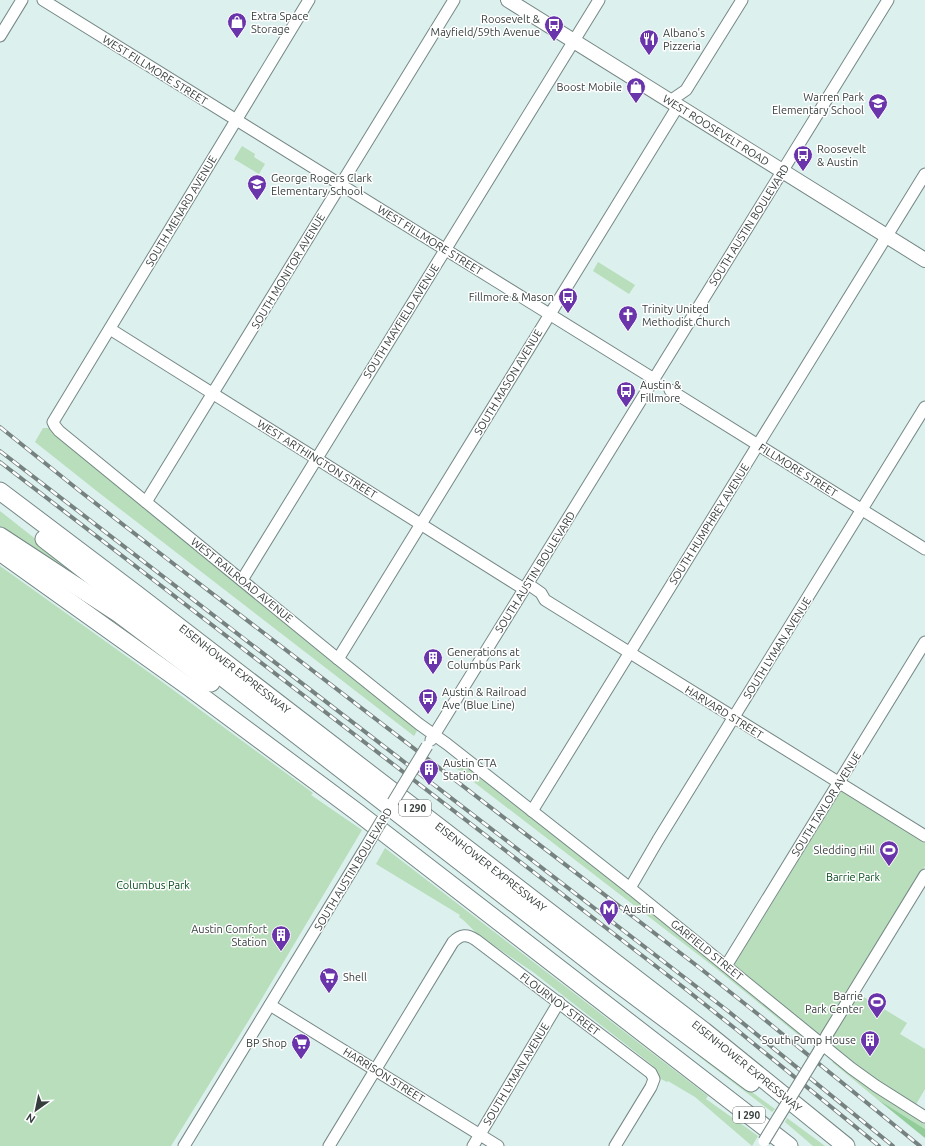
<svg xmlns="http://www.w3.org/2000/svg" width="925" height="1146" font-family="Ubuntu,sans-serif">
  <rect width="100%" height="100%" fill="#dcf0ee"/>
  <!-- green -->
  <g fill="#b8debc">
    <path d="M242,146L255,154L254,157L265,164L259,174L234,159Z"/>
    <path d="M598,262L635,285L629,294L593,271Z"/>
    <path d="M43,428H49L55,434L345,673L415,727L417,731L414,736L98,492L35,442Z"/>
    <path d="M0,511L85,578L82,582L0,528Z"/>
    <path d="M0,566L161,681L313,793L311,795L362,830L252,1015L171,1146H0Z"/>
    <path d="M458,760L509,801L595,867L808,1040L807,1042L718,970L453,766Z"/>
    <path d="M841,791L925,843V866L849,988L907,1023L900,1034L925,1049V1089L914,1108L831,1047L830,1043L831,1040L822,1034L818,1035L735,967V963Z"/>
    <path d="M385,848L708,1096L706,1099L758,1136L752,1146L695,1097L668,1081L667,1082L661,1079L653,1066L647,1061L533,972L481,937C473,931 468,923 459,917L460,915L376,864Z"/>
    <path d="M678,1038L775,1109L772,1112L701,1058Z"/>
    <path d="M834,1061L859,1081L925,1124V1129L877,1099L832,1062Z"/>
    <path d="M787,1118L825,1146H813L785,1122Z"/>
  </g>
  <!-- forest -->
  <path fill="#91cc99" d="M877,1099L925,1129V1138Z"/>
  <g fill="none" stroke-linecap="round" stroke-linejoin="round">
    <defs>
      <g id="minor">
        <path d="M43,0L654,379"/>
        <path d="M309,0L53,422L55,426L59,431L338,659L419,724L447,744L630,888L851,1068L876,1086L925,1117"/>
        <path d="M0,36L22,0"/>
        <path d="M670,101L686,90L742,0"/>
        <path d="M110,329L524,589"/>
        <path d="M670,390L925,549"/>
        <path d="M146,502L454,0"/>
        <path d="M242,580L599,0"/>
        <path d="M528,584L541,593L545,600L925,836"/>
        <path d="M338,659L678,106"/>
        <path d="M431,740L888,0"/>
        <path d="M532,811L925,174"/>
        <path d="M630,888L658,840L925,407"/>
        <path d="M726,966L925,642"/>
        <path d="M270,1005L498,1146"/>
        <path d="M819,1051L827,1035L925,875"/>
        <path d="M184,1146L366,847"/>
        <path d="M329,1146L453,942C461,934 467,934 476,940L651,1073L654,1079L651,1087L615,1146"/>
        <path d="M473,1146L559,1002"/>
      </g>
      <path id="major" d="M508,0L925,260"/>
      <g id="highway">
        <path d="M0,491L135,593L704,1031L846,1146"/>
        <path d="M0,536L119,614L211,683"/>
        <path d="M44,539L604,973L751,1083"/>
        <path d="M0,552L189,687L357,812L789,1146"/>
      </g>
    </defs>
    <!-- minor casing -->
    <use href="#minor" stroke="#768886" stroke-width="13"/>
    <!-- major casing -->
    <use href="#major" stroke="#768886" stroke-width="16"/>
    <!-- highway casing -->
    <use href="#highway" stroke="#768886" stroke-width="19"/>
    <!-- minor -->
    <use href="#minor" stroke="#fff" stroke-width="11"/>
    <!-- major -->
    <use href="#major" stroke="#fff" stroke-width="14"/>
    <!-- highway -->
    <use href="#highway" stroke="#fff" stroke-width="17"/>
    <defs>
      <g id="rail">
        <path d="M0,427L81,492L179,568L696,965L759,1015L920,1146"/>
        <path d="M0,451L728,1011L893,1146"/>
        <path d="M0,462L683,987L737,1030L879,1146"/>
      </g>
    </defs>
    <!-- rail casing -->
    <use href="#rail" stroke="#758280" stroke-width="4"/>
    <!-- rail -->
    <use href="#rail" stroke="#fff" stroke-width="2.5" stroke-dasharray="8" stroke-linecap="butt"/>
    <defs>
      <g id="minor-bridge">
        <path d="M393,802L427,746"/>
        <path d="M366,847L382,820"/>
        <path d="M764,1141L819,1051"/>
      </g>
    </defs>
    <!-- minor-bridge casing -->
    <use href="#minor-bridge" stroke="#768886" stroke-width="13" stroke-linecap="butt"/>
    <!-- minor-bridge -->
    <use href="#minor-bridge" stroke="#fff" stroke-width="11"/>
  </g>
  <!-- icons -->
  <defs>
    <symbol id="shop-pin" viewBox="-11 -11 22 30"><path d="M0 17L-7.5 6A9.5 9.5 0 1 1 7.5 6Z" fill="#6a34ab" stroke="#fff"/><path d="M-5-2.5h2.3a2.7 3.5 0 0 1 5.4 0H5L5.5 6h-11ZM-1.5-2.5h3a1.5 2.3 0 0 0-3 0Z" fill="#fff"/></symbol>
    <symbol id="bus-pin" viewBox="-11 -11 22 30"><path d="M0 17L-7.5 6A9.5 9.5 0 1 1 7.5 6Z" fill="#6a34ab" stroke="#fff"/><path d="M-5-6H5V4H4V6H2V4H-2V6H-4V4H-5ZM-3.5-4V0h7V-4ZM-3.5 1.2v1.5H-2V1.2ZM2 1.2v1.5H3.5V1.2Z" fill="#fff"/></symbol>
    <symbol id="restaurant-pin" viewBox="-11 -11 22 30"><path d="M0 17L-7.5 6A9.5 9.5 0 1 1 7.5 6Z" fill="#6a34ab" stroke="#fff"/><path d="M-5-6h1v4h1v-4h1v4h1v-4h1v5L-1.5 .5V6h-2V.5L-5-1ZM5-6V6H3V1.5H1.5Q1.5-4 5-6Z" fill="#fff"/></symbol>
    <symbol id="school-pin" viewBox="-11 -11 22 30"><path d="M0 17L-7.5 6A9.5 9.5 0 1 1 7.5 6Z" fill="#6a34ab" stroke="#fff"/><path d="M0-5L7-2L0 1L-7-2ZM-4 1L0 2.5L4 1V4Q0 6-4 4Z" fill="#fff"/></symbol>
    <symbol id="church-pin" viewBox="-11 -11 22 30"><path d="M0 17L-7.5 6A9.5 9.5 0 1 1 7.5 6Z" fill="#6a34ab" stroke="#fff"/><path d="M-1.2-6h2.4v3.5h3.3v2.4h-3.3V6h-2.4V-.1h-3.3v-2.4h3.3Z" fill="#fff"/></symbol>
    <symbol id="building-pin" viewBox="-11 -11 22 30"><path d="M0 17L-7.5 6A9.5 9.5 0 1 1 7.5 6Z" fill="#6a34ab" stroke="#fff"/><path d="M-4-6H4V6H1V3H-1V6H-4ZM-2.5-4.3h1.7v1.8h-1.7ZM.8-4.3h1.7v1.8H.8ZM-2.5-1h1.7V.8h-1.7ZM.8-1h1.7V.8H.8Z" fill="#fff"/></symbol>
    <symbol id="stadium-pin" viewBox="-11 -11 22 30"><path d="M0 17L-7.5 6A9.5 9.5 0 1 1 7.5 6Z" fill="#6a34ab" stroke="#fff"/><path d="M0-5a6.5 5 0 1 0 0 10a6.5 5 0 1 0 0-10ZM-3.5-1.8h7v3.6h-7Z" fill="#fff"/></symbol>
    <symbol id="metro-pin" viewBox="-11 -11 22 30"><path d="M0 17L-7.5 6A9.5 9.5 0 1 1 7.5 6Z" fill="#6a34ab" stroke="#fff"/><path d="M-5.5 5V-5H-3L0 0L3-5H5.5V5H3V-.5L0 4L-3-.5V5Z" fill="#fff"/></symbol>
    <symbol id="supermarket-pin" viewBox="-11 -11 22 30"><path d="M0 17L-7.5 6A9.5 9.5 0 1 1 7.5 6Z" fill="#6a34ab" stroke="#fff"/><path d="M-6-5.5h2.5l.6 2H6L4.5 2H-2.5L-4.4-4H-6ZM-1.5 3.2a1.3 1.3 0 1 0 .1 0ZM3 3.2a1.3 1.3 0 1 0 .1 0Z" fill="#fff"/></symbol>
  </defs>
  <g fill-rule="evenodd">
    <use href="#shop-pin" x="226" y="11" width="22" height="30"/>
    <use href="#bus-pin" x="543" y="14" width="22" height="30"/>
    <use href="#restaurant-pin" x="638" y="28" width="22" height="30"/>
    <use href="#shop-pin" x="625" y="76" width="22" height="30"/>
    <use href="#school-pin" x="867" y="92" width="22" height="30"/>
    <use href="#bus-pin" x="792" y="144" width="22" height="30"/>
    <use href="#school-pin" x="246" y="173" width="22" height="30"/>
    <use href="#bus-pin" x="557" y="286" width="22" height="30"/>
    <use href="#church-pin" x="617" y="304" width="22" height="30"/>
    <use href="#bus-pin" x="615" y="380" width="22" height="30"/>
    <use href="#building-pin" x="422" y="647" width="22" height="30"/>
    <use href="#bus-pin" x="417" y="687" width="22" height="30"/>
    <use href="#building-pin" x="418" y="758" width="22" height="30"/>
    <use href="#stadium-pin" x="878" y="839" width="22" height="30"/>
    <use href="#metro-pin" x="598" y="898" width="22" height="30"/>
    <use href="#building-pin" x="270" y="924" width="22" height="30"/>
    <use href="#supermarket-pin" x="318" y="966" width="22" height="30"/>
    <use href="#stadium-pin" x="866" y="991" width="22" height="30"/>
    <use href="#building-pin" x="859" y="1029" width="22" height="30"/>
    <use href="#supermarket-pin" x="290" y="1032" width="22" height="30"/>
  </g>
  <g text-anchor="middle" stroke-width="3" stroke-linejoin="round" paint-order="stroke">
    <!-- shield labels -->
    <g fill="#fff" stroke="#727877" stroke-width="1">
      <rect x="399" y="800" width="32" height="16" rx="3"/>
      <rect x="733" y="1107" width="32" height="16" rx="3"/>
    </g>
    <g font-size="10" font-weight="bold" fill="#363e3d">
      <text x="415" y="812">I 290</text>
      <text x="749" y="1119">I 290</text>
    </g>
    <!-- poi labels -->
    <g font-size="11" fill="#363e3d" stroke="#fff" text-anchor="start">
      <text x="251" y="20">Extra Space<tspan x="251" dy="13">Storage</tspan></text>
      <text x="540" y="23" text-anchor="end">Roosevelt &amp;<tspan x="540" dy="13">Mayfield/59th Avenue</tspan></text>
      <text x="663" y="37">Albano's<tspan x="663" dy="13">Pizzeria</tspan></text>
      <text x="622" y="91" text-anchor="end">Boost Mobile</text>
      <text x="864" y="101" text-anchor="end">Warren Park<tspan x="864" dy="13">Elementary School</tspan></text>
      <text x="817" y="153">Roosevelt<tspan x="817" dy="13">&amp; Austin</tspan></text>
      <text x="271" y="182">George Rogers Clark<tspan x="271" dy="13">Elementary School</tspan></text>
      <text x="554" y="301" text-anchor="end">Fillmore &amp; Mason</text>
      <text x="642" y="313">Trinity United<tspan x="642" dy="13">Methodist Church</tspan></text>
      <text x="640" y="389">Austin &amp;<tspan x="640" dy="13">Fillmore</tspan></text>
      <text x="447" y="656">Generations at<tspan x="447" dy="13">Columbus Park</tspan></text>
      <text x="442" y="696">Austin &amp; Railroad<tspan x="442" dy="13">Ave (Blue Line)</tspan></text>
      <text x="443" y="767">Austin CTA<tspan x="443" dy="13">Station</tspan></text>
      <text x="875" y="854" text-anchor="end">Sledding Hill</text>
      <text x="623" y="913">Austin</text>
      <text x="267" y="933" text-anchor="end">Austin Comfort<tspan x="267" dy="13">Station</tspan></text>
      <text x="343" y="981">Shell</text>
      <text x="863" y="1000" text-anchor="end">Barrie<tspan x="863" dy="13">Park Center</tspan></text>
      <text x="856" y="1044" text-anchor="end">South Pump House</text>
      <text x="287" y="1047" text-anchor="end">BP Shop</text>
    </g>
    <!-- street labels -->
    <g font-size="11" fill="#363e3d" stroke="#fff">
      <text transform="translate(155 70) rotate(32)" y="4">WEST FILLMORE STREET</text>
      <text transform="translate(716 130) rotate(32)" y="4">WEST ROOSEVELT ROAD</text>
      <text transform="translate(181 211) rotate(-59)" y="4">SOUTH MENARD AVENUE</text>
      <text transform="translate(749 225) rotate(-58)" y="4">SOUTH AUSTIN BOULEVARD</text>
      <text transform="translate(430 240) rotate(32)" y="4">WEST FILLMORE STREET</text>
      <text transform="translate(288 271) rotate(-59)" y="4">SOUTH MONITOR AVENUE</text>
      <text transform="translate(401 321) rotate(-58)" y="4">SOUTH MAYFIELD AVENUE</text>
      <text transform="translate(508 382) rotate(-59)" y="4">SOUTH MASON AVENUE</text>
      <text transform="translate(317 459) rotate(32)" y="4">WEST ARTHINGTON STREET</text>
      <text transform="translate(798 470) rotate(32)" y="4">FILLMORE STREET</text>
      <text transform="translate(709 524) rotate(-58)" y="4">SOUTH HUMPHREY AVENUE</text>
      <text transform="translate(535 572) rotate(-58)" y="4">SOUTH AUSTIN BOULEVARD</text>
      <text transform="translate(242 580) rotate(39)" y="4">WEST RAILROAD AVENUE</text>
      <text transform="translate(777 648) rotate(-58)" y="4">SOUTH LYMAN AVENUE</text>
      <text transform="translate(235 669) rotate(38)" y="4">EISENHOWER EXPRESSWAY</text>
      <text transform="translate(724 712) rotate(32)" y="4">HARVARD STREET</text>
      <text transform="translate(826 804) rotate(-58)" y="4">SOUTH TAYLOR AVENUE</text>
      <text transform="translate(491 867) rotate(38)" y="4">EISENHOWER EXPRESSWAY</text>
      <text transform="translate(353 869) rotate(-59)" y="4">SOUTH AUSTIN BOULEVARD</text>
      <text transform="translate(707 950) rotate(39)" y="4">GARFIELD STREET</text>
      <text transform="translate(560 1004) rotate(37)" y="4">FLOURNOY STREET</text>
      <text transform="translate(747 1066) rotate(39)" y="4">EISENHOWER EXPRESSWAY</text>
      <text transform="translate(516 1074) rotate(-59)" y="4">SOUTH LYMAN AVENUE</text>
      <text transform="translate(384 1075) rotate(32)" y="4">HARRISON STREET</text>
    </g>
    <!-- park labels -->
    <g font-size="11" fill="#064b1c" stroke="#fff">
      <text x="853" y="881">Barrie Park</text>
      <text x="153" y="889">Columbus Park</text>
    </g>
  </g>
  <!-- north arrow -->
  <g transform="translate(36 1110) rotate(213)" stroke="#ffffff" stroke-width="3" paint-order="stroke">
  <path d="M0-3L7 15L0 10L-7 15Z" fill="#363e3d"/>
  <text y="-6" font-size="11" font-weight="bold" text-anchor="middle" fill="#363e3d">N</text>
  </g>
</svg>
